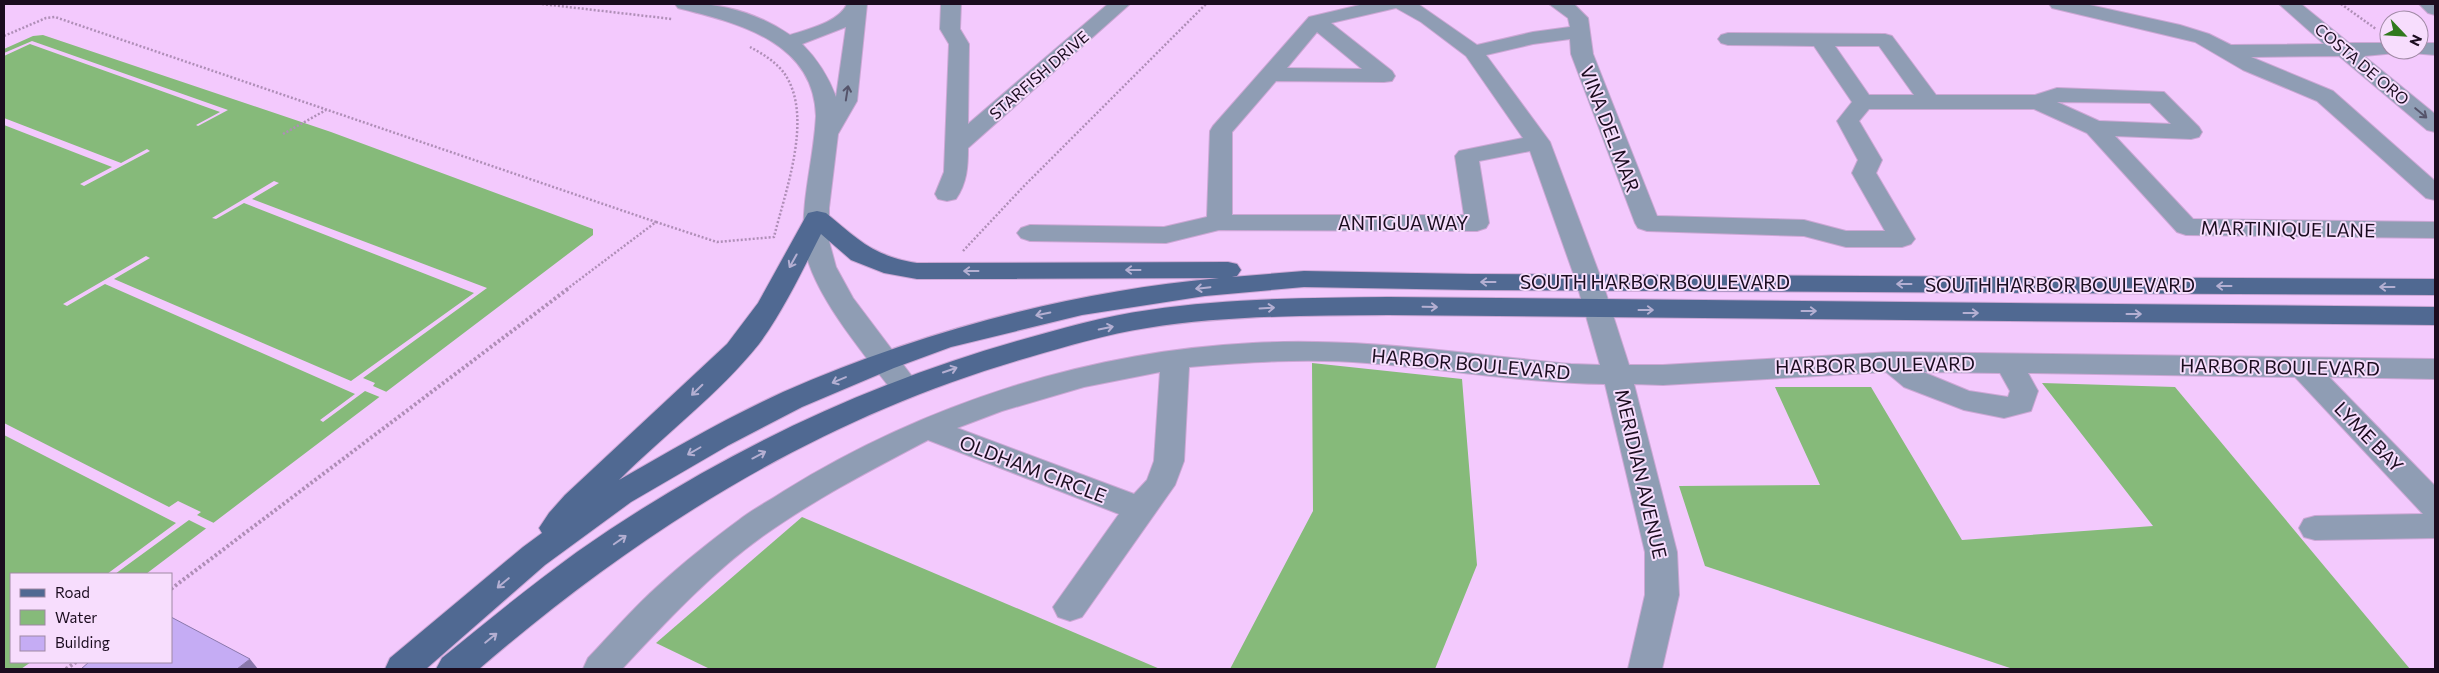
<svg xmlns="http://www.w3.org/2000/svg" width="2439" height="673" font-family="Commissioner,sans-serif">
  <rect width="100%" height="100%" fill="#f3c9fd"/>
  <!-- water -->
  <g fill="#86ba7a">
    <path d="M43,35L331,132L593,229V235L146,574H11V662H31L21,669H4V49L33,36Z"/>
    <path d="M1312,363L1462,379L1477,565L1435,669H1230L1313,511Z"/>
    <path d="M2042,383L2175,387L2410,669H2013L1705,566L1679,486L1820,485L1775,387H1871L1962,540L2153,526Z"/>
    <path d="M802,517L1160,669H710L656,643Z"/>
  </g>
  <!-- pier -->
  <g fill="#f3c9fd">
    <path d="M32,41L228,110L198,126L196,125L220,112L30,44L4,56V53Z"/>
    <path d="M4,118L121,163L147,149L150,151L84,186L80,184L112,167L4,125Z"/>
    <path d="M274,181L279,183L252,199L487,288L363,378L375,383L373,386L389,393L382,398L365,391L323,422L320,420L355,394L105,284L67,306L63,304L146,256L150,258L114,279L351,381L474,293L244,203L216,219L212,218Z"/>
    <path d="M4,423L169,507L178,501L201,512L197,515L216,524L209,530L189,520L115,574H107L176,523L4,435Z"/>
  </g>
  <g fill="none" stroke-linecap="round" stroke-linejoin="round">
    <defs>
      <g id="minor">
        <path d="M675,4C716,1 756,12 790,35C808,29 839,22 847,4H867L857,101L838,134L829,208V241L836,267L853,298L914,379L918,386L914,393L904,396L894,393C865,355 807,288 804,241C801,199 814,158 816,116C814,41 737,23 678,8ZM846,27L836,97C828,76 818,60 802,44Z"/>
        <path d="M941,4H961L960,29L969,44L968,124L1108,4H1130L968,148C968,167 967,183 956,199L947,201L938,199L935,194L944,172L949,44L940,29Z"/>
        <path d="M1364,4H1418L1477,45L1533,32L1570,27L1568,18L1549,4H1574L1588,18L1593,54L1657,216L1804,220L1846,231H1885L1852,173L1858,160L1837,121L1852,102L1814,46L1728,45L1721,43L1718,39L1721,35L1728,33L1885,34L1892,36L1936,95H2035L2057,88L2164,92L2199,127L2202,132L2199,137L2191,139L2115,136L2193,219L2435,222V238L2186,235L2177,232L2087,133L2034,109H1869L1859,121L1882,160L1876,173L1915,239L1911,244L1902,247H1846L1804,236L1647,231L1638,228L1635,223L1571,54L1570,39L1533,44L1486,55L1550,142L1602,281L1629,365H1663L1892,352L2435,359V379L2329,377L2435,486V538L2315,540L2304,537L2299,528L2304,519L2315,516L2423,514L2295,377L2028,373L2038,391L2031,411L2004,418L1964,410L1904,387L1886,372L1663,385L1634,384L1677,552L1679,595L1662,669H1628L1645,595V552L1605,384C1526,383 1446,369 1367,363C1307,358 1248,362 1189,367L1184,461L1175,485L1082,617L1070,621L1058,617L1053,607L1119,514L928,440C871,470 815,499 763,536C710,574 666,622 622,669H583L588,658C611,634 634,607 659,585C684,562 712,540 739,520C753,509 769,501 784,491C924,404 1089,351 1253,343C1359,337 1466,354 1571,364L1600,365L1576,281L1530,151L1479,161L1489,223L1486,228L1477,231L1219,230L1166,243L1030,241L1021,238L1017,233L1021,228L1030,225L1164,227L1207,217L1210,131L1213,126L1309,17ZM1396,8L1421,22L1466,56L1523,138L1459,151L1455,156L1464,215H1232V132L1276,81L1384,82L1392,81L1395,76L1392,71L1331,23ZM1317,32L1362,69L1287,68ZM1835,46H1879L1914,95H1869ZM2057,102L2150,103L2171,124L2099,121ZM1160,372L1154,461L1147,480L1134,494L957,428L1002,411L1084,387ZM1923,372L2000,373L2010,391L2008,397L1969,391Z"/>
        <path d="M2049,4H2085L2180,25L2209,34L2231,45L2324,44L2279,4H2301L2349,43H2389V50H2399L2396,53L2364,56L2435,114V132L2427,130L2339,56L2251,57L2333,91L2435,181V200L2426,198L2317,101L2243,70L2195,42L2052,8Z"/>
        <path d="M2419,4H2435V15L2428,13Z"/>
        <path d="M2419,43H2435V55L2412,53L2409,50H2419Z"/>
      </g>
      <g id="major">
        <path d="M817,211L826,213C859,240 873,256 917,263L1228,262L1237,264L1241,270L1237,276L1232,277L1304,271L1472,274L2435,279V295L1472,290L1304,287L1205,296L1082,315L951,347L894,368L802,407L729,445L631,502L545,565L426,669H385L390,658L523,547L542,533L539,528L549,513L565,495L727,344L758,303L805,218L808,213ZM821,234L851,260L884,273L917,279L1219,278C1069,292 921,331 783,392C726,418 673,449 619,480C665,434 719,394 759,344C784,310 802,271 821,234Z"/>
        <path d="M1388,297L2435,307V325L1388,315C1308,316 1226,315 1147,328C1107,334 1068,346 1030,357C820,417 643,528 479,669H436L442,658C486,622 530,586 577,552C711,458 859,386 1017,341C1060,329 1104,316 1149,310C1228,298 1308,298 1388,297Z"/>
      </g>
    </defs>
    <!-- minor casing -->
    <use href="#minor" stroke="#cca7d5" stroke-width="2"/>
    <!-- major casing -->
    <use href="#major" stroke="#cca7d5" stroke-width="2"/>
    <!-- path-far1 -->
    <g stroke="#af8eb7" stroke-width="2.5" stroke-dasharray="2 2" stroke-linecap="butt">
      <path d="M542,4L672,19"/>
      <path d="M2341,4L2376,29"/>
      <path d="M4,36L46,18L55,17L656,222L567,289"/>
      <path d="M283,134L326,110"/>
      <path d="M656,222L717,242L774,237C785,192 813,119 786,76C778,63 763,54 750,47"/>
      <path d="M963,251L1024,186L1206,4"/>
    </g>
    <!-- path -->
    <g stroke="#af8eb7" stroke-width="4" stroke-dasharray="2.5 2.5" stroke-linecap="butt">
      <path d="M171,589L569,288"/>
      <path d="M66,669L76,662"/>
    </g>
    <!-- minor -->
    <use href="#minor" fill="#8f9db4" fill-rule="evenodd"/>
    <!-- major -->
    <use href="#major" fill="#506992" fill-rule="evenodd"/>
  </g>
  <!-- shaded-wall -->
  <path fill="#8a78ab" d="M250,659L258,669H237Z"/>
  <!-- building -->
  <path fill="#c5acf4" stroke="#8a78ab" d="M171,617L250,659L237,669H81L89,662H171Z"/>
  <!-- one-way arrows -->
  <defs><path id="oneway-shaft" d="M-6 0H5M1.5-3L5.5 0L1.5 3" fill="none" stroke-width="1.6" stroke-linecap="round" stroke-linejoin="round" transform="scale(1.25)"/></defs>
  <g stroke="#55546a">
    <use href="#oneway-shaft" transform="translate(847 93) rotate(-81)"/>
    <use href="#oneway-shaft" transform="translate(2421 113) rotate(40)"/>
  </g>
  <g stroke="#b4afd2">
    <use href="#oneway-shaft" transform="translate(793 261) rotate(119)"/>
    <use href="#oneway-shaft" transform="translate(1133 270) rotate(180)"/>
    <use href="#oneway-shaft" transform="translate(971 271) rotate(180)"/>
    <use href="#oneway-shaft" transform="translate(1488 282) rotate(180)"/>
    <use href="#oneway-shaft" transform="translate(1904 284) rotate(-180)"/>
    <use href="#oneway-shaft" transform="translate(2224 286) rotate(-180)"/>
    <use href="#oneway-shaft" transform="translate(2387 287) rotate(-180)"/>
    <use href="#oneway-shaft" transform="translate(1203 288) rotate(174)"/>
    <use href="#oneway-shaft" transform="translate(1430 307) rotate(1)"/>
    <use href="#oneway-shaft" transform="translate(1267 308) rotate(-3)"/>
    <use href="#oneway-shaft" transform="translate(1646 310)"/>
    <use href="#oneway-shaft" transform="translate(1809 311)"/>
    <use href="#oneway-shaft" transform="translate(1971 313)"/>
    <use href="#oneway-shaft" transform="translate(1043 314) rotate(168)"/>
    <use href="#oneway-shaft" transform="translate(2134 314)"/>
    <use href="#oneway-shaft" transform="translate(1106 328) rotate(-12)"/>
    <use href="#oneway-shaft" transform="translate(950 370) rotate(-19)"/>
    <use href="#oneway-shaft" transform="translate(839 380) rotate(157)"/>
    <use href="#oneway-shaft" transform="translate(697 390) rotate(136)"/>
    <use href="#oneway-shaft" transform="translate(694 451) rotate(150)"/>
    <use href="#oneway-shaft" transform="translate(759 455) rotate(-28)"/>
    <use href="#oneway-shaft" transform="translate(620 540) rotate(-35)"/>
    <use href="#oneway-shaft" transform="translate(503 583) rotate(140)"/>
    <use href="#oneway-shaft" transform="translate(491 638) rotate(-39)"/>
  </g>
  <g text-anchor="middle" stroke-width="4" stroke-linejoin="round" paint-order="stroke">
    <!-- far-street labels -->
    <g font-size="16" fill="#1b0c1f" stroke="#f7ddfd">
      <text transform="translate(2362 64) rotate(40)" y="6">COSTA DE ORO</text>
      <text transform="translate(1039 75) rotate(-41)" y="6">STARFISH DRIVE</text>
    </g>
    <!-- street labels -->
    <g font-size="19" fill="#1b0c1f" stroke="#f7ddfd">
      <text transform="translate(1610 129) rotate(69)" y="7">VINA DEL MAR</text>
      <text x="1403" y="230">ANTIGUA WAY</text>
      <text transform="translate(2288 229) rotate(1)" y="7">MARTINIQUE LANE</text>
      <text x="1655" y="289">SOUTH HARBOR BOULEVARD</text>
      <text x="2060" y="292">SOUTH HARBOR BOULEVARD</text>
      <text transform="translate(1471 364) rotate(5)" y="7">HARBOR BOULEVARD</text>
      <text transform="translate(1875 365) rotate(-1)" y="7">HARBOR BOULEVARD</text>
      <text transform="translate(2280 367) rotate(1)" y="7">HARBOR BOULEVARD</text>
      <text transform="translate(2369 437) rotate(46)" y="7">LYME BAY</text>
      <text transform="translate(1033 469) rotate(21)" y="7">OLDHAM CIRCLE</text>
      <text transform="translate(1641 474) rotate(77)" y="7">MERIDIAN AVENUE</text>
    </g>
  </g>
  <!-- border -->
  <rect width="2439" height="673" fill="none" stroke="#1b0c1f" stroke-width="10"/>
  <!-- legend -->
  <rect x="10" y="573" width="162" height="90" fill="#f7ddfd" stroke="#9f89a4"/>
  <rect x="20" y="589" width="25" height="8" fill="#506992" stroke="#9f89a4"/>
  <text x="55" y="598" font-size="15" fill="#1b0c1f">Road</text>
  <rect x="20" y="610" width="25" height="15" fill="#86ba7a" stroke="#9f89a4"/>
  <text x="55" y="623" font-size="15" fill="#1b0c1f">Water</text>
  <rect x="20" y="636" width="25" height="15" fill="#c5acf4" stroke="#9f89a4"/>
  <text x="55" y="648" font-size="15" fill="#1b0c1f">Building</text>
  <!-- north arrow -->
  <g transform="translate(2404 35) rotate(115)"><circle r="24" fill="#f7ddfd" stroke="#9f89a4"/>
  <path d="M0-4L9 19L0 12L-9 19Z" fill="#30791d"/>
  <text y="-8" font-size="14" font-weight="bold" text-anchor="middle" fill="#1b0c1f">N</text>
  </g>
</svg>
